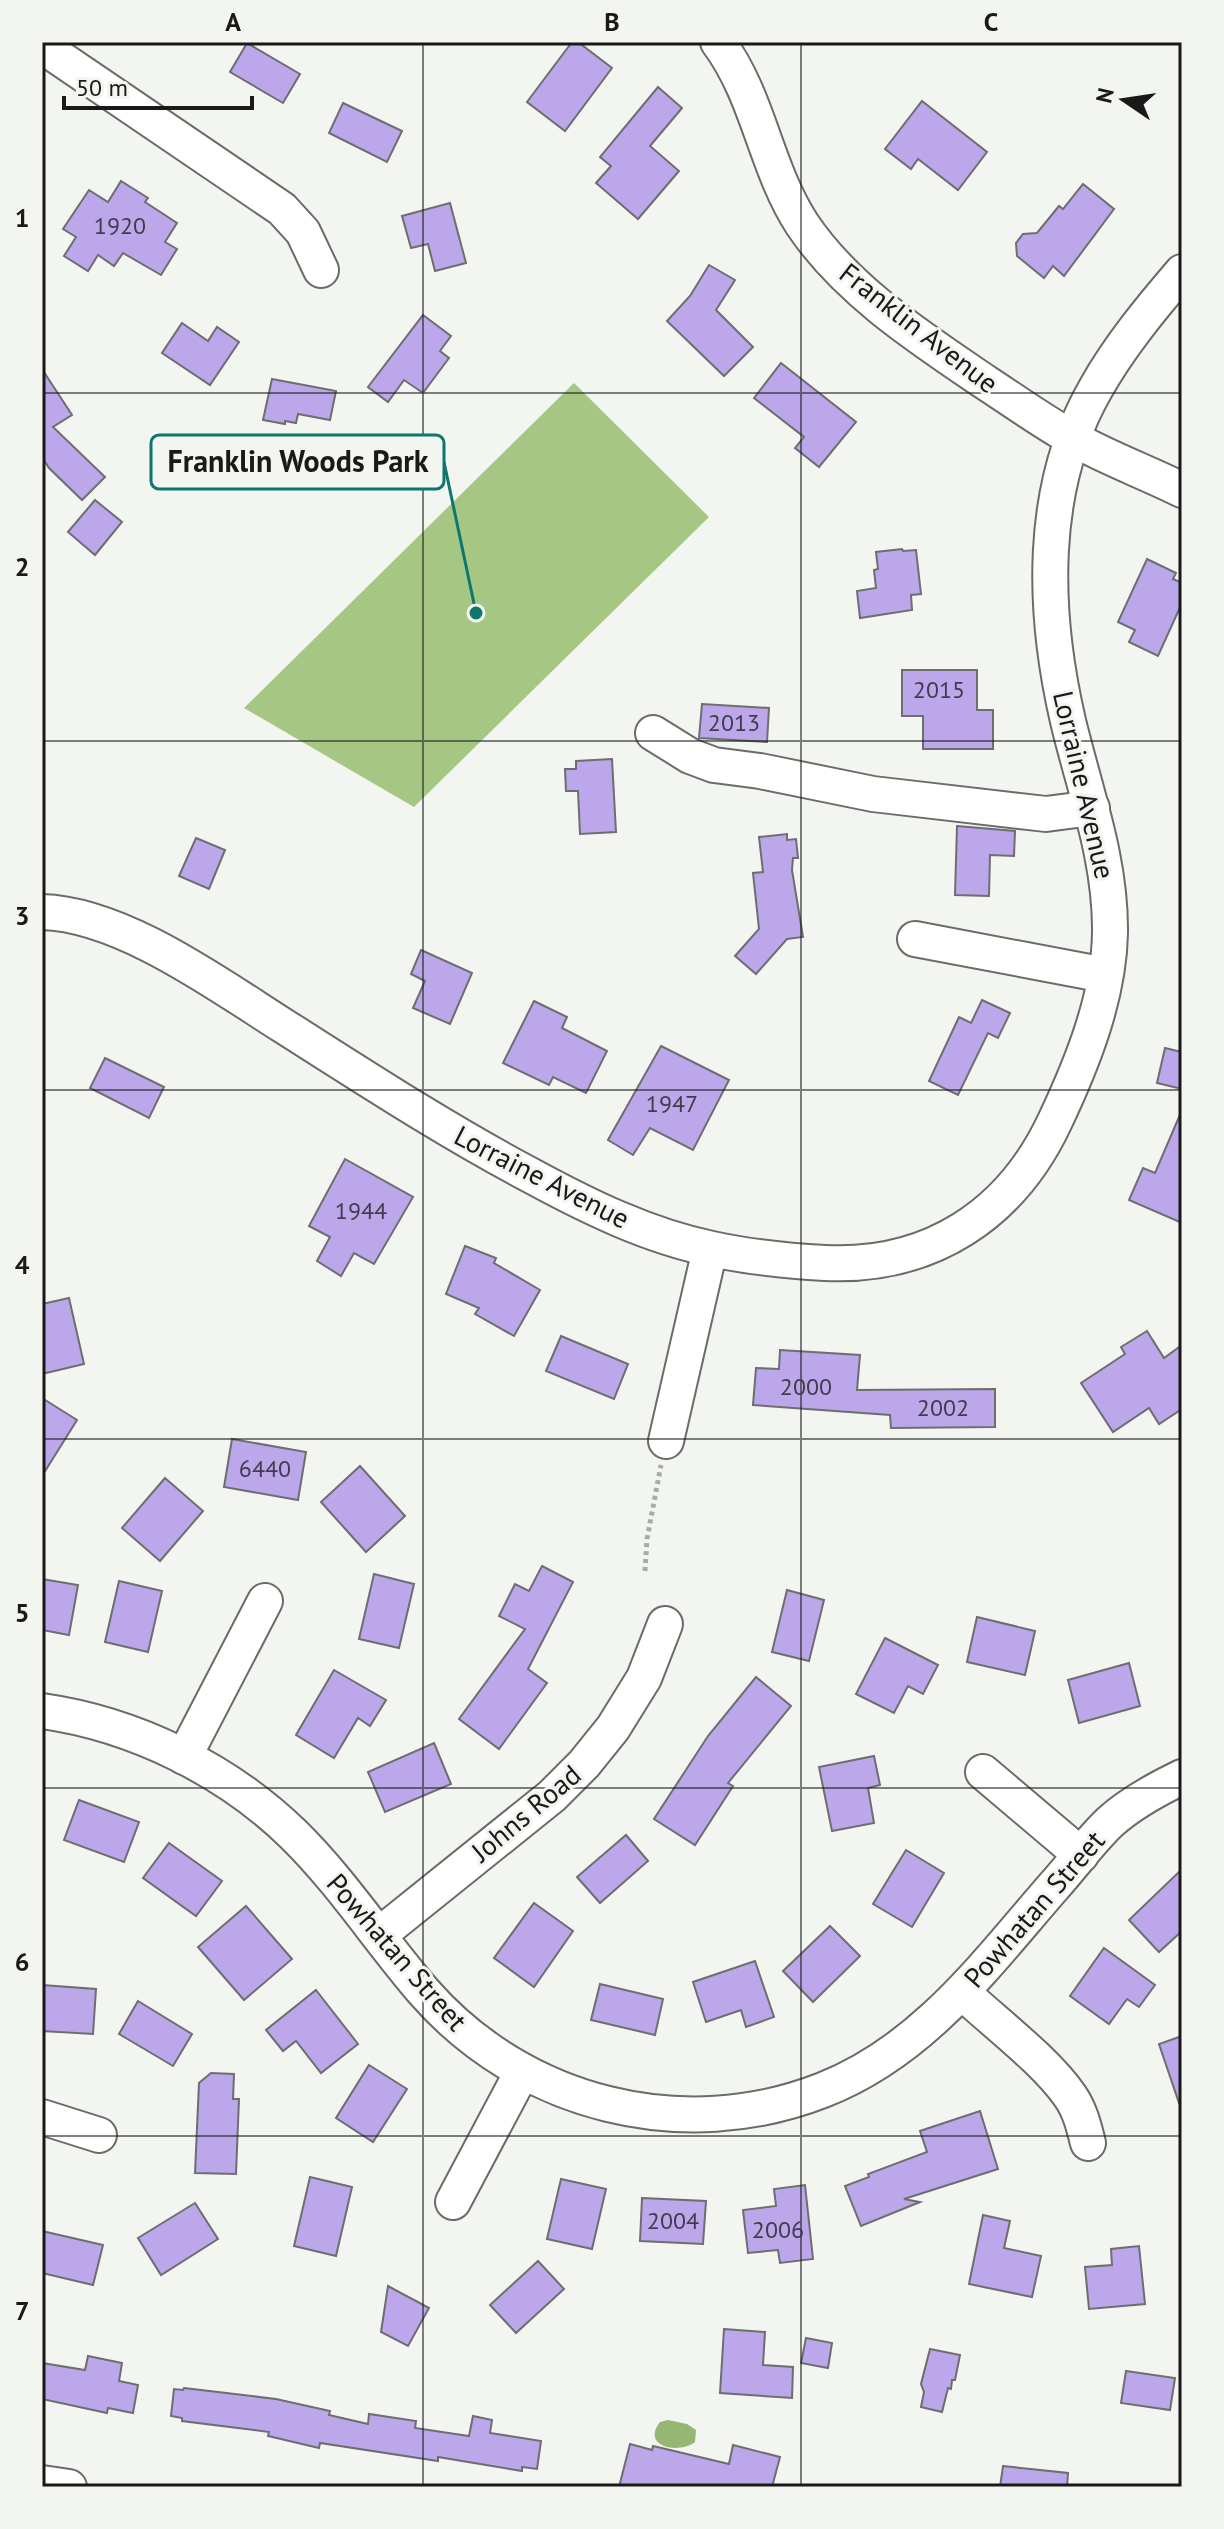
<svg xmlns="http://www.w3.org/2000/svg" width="1224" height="2529" font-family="'PT Sans',sans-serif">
  <rect width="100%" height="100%" fill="#f3f5f1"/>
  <!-- forest -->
  <path fill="#a6c783" d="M574,383L709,517L414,807L244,708Z"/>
  <!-- water -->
  <path fill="#96b673" d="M668,2420L687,2424L696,2430L695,2442C677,2455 641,2446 660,2422Z"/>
  <!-- building -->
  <g fill="#bda7eb" stroke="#6e6d71" stroke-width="2">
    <path d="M572,42H578L612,68L565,131L527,102Z"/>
    <path d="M247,43L300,74L283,103L230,72Z"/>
    <path d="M658,87L682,108L650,146L679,171L638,219L596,183L611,166L600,157Z"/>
    <path d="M922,101L987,152L958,190L918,159L911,169L885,149Z"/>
    <path d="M343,103L402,131L387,162L329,133Z"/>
    <path d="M121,181L148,198L145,202L177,223L165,242L177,249L161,275L123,253L114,266L98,255L88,271L64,256L76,237L63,229L89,190L108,202Z"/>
    <path d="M1083,184L1114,209L1064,276L1053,266L1044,278L1017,256L1016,243L1023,234L1037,233L1059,206L1063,209Z"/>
    <path d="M450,203L466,263L435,271L428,244L411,248L402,216Z"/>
    <path d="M709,265L735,280L716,310L753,347L724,376L667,321L690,296Z"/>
    <path d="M423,315L451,336L440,351L449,358L423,393L404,380L388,402L368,387Z"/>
    <path d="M182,323L208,341L217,327L239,342L210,385L162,353Z"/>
    <path d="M781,363L856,422L819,467L795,448L804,437L754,398Z"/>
    <path d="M42,369L72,415L53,427L105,477L82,500L49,468L42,457Z"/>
    <path d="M272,379L336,391L330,420L298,414L296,423L285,421V424L263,420Z"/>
    <path d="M95,500L122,522L95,555L68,532Z"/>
    <path d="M902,549L903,551L916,550L921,594L911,595L912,610L860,618L857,591L876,588L874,570L878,569L876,552Z"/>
    <path d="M1147,559L1176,573L1173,579L1182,583V603L1158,656L1129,642L1135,630L1118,622Z"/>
    <path d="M902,670H977V710H993V749H923V716H902Z"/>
    <path d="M702,704L769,708L767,742L699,738Z"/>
    <path d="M612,759L616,832L580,834L578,791H566L565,769H576V761Z"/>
    <path d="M957,826L1015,831L1014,856L990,855L989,896L955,895Z"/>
    <path d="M787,834V840L796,839L798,858H793L792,870L803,937L787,939L756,974L735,956L759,929L753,873L763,872L759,837Z"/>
    <path d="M196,838L225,850L209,889L179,876Z"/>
    <path d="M421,950L472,973L450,1024L413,1008L425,981L411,974Z"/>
    <path d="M982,1000L1010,1013L998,1038L988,1033L958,1095L929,1081L959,1017L971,1023Z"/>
    <path d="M534,1001L567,1017L562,1028L607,1051L586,1093L553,1077L549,1085L503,1063Z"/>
    <path d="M661,1046L729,1080L693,1150L650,1128L633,1155L608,1140Z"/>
    <path d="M1165,1048L1182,1052V1089L1157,1083Z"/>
    <path d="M105,1058L164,1087L149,1118L90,1088Z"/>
    <path d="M1182,1110V1223L1129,1200L1143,1168L1155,1173Z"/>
    <path d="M345,1159L413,1197L374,1264L354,1253L341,1276L317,1261L330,1237L309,1226Z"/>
    <path d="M465,1246L496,1258L494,1263L540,1290L514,1336L475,1314L479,1308L446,1294Z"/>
    <path d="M69,1298L84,1364L42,1374V1304Z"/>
    <path d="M1147,1331L1164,1358L1182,1345V1409L1159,1424L1149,1408L1113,1432L1081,1383L1125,1354L1121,1347Z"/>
    <path d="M561,1336L628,1364L614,1399L546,1371Z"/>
    <path d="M780,1350L860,1355L857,1390L995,1389V1427L891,1428L890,1415L753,1405L756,1368L779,1369Z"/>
    <path d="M42,1398L77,1420L42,1476Z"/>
    <path d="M232,1439L306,1452L298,1500L224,1487Z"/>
    <path d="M360,1466L405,1516L366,1552L321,1502Z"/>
    <path d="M165,1478L203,1511L160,1561L122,1528Z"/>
    <path d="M542,1566L573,1582L528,1669L547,1683L499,1749L459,1719L525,1629L499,1616L515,1584L529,1591Z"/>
    <path d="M374,1574L414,1584L399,1648L359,1639Z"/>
    <path d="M42,1579L78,1585L69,1635L42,1630Z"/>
    <path d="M119,1581L162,1591L148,1652L105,1642Z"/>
    <path d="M787,1590L824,1600L809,1661L772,1652Z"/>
    <path d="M977,1617L1035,1631L1025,1675L967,1662Z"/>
    <path d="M885,1638L938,1665L923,1694L908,1686L894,1713L856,1694Z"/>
    <path d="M1129,1663L1140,1706L1079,1723L1068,1680Z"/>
    <path d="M334,1670L386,1700L370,1726L358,1718L334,1758L296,1735Z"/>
    <path d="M756,1677L791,1706L728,1783L733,1786L695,1845L654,1819L708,1736Z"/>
    <path d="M434,1743L451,1784L385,1812L368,1772Z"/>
    <path d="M874,1756L880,1785L868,1788L874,1823L832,1831L819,1767Z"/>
    <path d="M79,1800L139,1822L124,1862L64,1840Z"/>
    <path d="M626,1835L648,1861L600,1903L577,1877Z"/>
    <path d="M169,1843L222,1881L196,1916L143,1878Z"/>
    <path d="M906,1850L944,1873L912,1927L873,1904Z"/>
    <path d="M1182,1869V1931L1159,1952L1129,1920Z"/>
    <path d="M534,1903L573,1931L534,1987L494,1958Z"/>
    <path d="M246,1906L292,1959L244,2000L198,1947Z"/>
    <path d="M830,1926L860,1956L813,2002L783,1971Z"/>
    <path d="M1104,1948L1155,1985L1139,2007L1127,1999L1109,2024L1070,1996Z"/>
    <path d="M755,1961L774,2017L746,2027L741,2010L706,2022L693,1982Z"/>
    <path d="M600,1984L663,1999L655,2035L591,2020Z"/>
    <path d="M42,1985L96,1989L93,2034L42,2031Z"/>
    <path d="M316,1990L358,2044L321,2073L296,2041L283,2051L266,2030Z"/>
    <path d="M138,2001L192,2034L173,2066L119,2034Z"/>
    <path d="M1182,2036V2102L1179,2103L1159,2044Z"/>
    <path d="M369,2065L407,2089L373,2142L336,2118Z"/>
    <path d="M211,2073L234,2074L233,2099H239L236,2174L195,2173L199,2083Z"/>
    <path d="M980,2111L998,2169L904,2199L920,2202L861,2226L845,2186L869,2177L868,2174L927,2152L920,2131Z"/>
    <path d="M310,2177L352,2187L336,2256L294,2246Z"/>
    <path d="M561,2179L606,2189L592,2249L547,2239Z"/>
    <path d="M805,2185L813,2259L780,2263L778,2250L748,2253L743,2210L776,2206L774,2189Z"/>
    <path d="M642,2198L706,2201L703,2244L640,2241Z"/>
    <path d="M195,2203L218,2239L161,2275L138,2238Z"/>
    <path d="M983,2215L1010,2221L1004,2248L1041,2256L1032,2297L969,2284Z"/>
    <path d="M42,2231L103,2245L93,2285L42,2273Z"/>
    <path d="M1139,2246L1145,2304L1089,2309L1085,2267L1112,2265L1111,2249Z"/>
    <path d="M538,2261L564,2289L516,2333L490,2305Z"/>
    <path d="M388,2286L429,2308L408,2346L381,2332Z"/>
    <path d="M724,2329L765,2332L763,2365L793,2367L792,2398L720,2393Z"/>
    <path d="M806,2338L832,2343L828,2368L801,2363Z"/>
    <path d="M930,2349L960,2355L955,2380H952L951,2389L948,2388L942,2412L921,2407L924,2392L921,2384Z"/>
    <path d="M88,2356L122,2363L119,2381L138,2385L133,2413L108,2408L107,2413L42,2399V2363L85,2370Z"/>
    <path d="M1126,2371L1175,2378L1170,2410L1121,2403Z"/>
    <path d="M184,2388L276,2399L330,2411L329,2415L368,2424L369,2414L416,2421L415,2428L469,2436L473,2416L492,2420L490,2433L541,2441L537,2469L522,2467V2471L438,2457V2461L320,2443L319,2448L268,2436L269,2432L182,2421V2418L171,2416L174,2389L183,2390Z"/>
    <path d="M630,2444L652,2450L653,2446L729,2464L733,2445L780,2457L772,2487H619Z"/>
    <path d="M1003,2466L1068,2473L1067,2487H1000Z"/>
  </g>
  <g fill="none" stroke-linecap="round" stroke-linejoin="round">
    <defs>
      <g id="minor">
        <path d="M718,42C759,97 765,167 802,224C846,290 920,338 985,382C1014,401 1042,421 1072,438C1107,458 1146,472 1182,490"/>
        <path d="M42,46L282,209L303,232L321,270"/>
        <path d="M653,733L690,756L714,765L760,771L873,794L1046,814L1092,808"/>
        <path d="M42,912C121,914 216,983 282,1025C364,1077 445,1130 530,1175C587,1206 648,1236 712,1249C749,1257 787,1261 825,1263C930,1268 1011,1215 1055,1121C1082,1064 1109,997 1110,933C1111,859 1085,792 1068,721C1043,613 1038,488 1096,388C1119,347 1151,308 1182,272"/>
        <path d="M915,939L1105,975"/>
        <path d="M666,1441L710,1249"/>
        <path d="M42,1711C134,1724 226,1769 293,1834C342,1882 379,1940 424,1992C523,2105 683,2145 823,2090C923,2051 986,1964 1054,1886C1073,1865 1090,1841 1110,1822C1131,1803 1157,1789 1182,1777"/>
        <path d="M184,1757L265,1601"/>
        <path d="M983,1772L1081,1855"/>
        <path d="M379,1935L552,1796L584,1764L613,1728L644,1678L665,1624"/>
        <path d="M962,1992C994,2022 1046,2061 1070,2096C1080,2110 1084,2127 1088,2143"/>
        <path d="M42,2117L99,2135"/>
        <path d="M453,2202L522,2072"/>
        <path d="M42,2483L69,2487"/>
      </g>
    </defs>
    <!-- minor casing -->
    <use href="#minor" stroke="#6a6c69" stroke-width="38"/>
    <!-- path -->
    <path stroke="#a9aba8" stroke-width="5" stroke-dasharray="4 4" stroke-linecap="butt" d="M645,1571L647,1539L661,1465"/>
    <!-- minor -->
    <use href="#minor" stroke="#fff" stroke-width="34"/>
  </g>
  <!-- grid -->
  <path fill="none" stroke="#181918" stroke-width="2" stroke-opacity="0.55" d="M423,42V2487M801,42V2487M42,393H1182M42,741H1182M42,1090H1182M42,1439H1182M42,1788H1182M42,2136H1182"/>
  <g text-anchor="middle" stroke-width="6" stroke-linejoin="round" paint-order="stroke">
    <!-- number labels -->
    <g font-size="24" fill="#413c4d">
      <text x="120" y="234">1920</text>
      <text x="939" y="698">2015</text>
      <text x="734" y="731">2013</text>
      <text x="672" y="1112">1947</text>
      <text x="361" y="1219">1944</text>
      <text x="806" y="1395">2000</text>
      <text x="943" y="1416">2002</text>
      <text x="265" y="1477">6440</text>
      <text x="673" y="2229">2004</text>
      <text x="778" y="2238">2006</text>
    </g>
    <!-- street labels -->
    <g font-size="28" fill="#181918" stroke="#f3f5f1">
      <text transform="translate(919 328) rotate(38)" y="10">Franklin Avenue</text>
      <text transform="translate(1084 785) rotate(77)" y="10">Lorraine Avenue</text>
      <text transform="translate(542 1177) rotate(27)" y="10">Lorraine Avenue</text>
      <text transform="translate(526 1813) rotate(-40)" y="10">Johns Road</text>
      <text transform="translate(1034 1909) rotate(-49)" y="10">Powhatan Street</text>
      <text transform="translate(397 1952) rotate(49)" y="10">Powhatan Street</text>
    </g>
  </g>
  <!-- callouts -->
  <path fill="none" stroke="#0f766e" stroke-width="3" d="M476 613L444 462"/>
  <circle fill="#0f766e" stroke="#f3f5f1" stroke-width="3" cx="476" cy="613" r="8"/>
  <rect fill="#f3f5f1" stroke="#0f766e" stroke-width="3" x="151" y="435" width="293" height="54" rx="8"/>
  <g font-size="30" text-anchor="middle" font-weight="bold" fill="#181918">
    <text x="298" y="472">Franklin Woods Park</text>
  </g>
  <!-- border -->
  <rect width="1224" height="2529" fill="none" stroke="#f3f5f1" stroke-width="88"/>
  <!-- north arrow -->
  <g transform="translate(1124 100) rotate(283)" stroke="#f3f5f1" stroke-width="6" paint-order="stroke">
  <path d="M0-6L14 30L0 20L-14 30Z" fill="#181918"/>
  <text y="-12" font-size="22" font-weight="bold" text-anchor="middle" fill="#181918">N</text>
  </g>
  <!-- scale -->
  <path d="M64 96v12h188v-12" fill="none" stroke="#181918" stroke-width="4"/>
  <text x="76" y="96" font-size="24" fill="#181918" stroke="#f3f5f1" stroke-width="6" paint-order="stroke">50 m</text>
  <rect x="44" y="44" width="1136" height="2441" fill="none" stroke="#181918" stroke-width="3"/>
  <g font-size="26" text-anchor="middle" font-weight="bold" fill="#181918">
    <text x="233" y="31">A</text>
    <text x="612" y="31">B</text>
    <text x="991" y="31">C</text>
    <text x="22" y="227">1</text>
    <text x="22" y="576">2</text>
    <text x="22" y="925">3</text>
    <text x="22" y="1274">4</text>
    <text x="22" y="1622">5</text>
    <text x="22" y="1971">6</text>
    <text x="22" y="2320">7</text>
  </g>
</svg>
